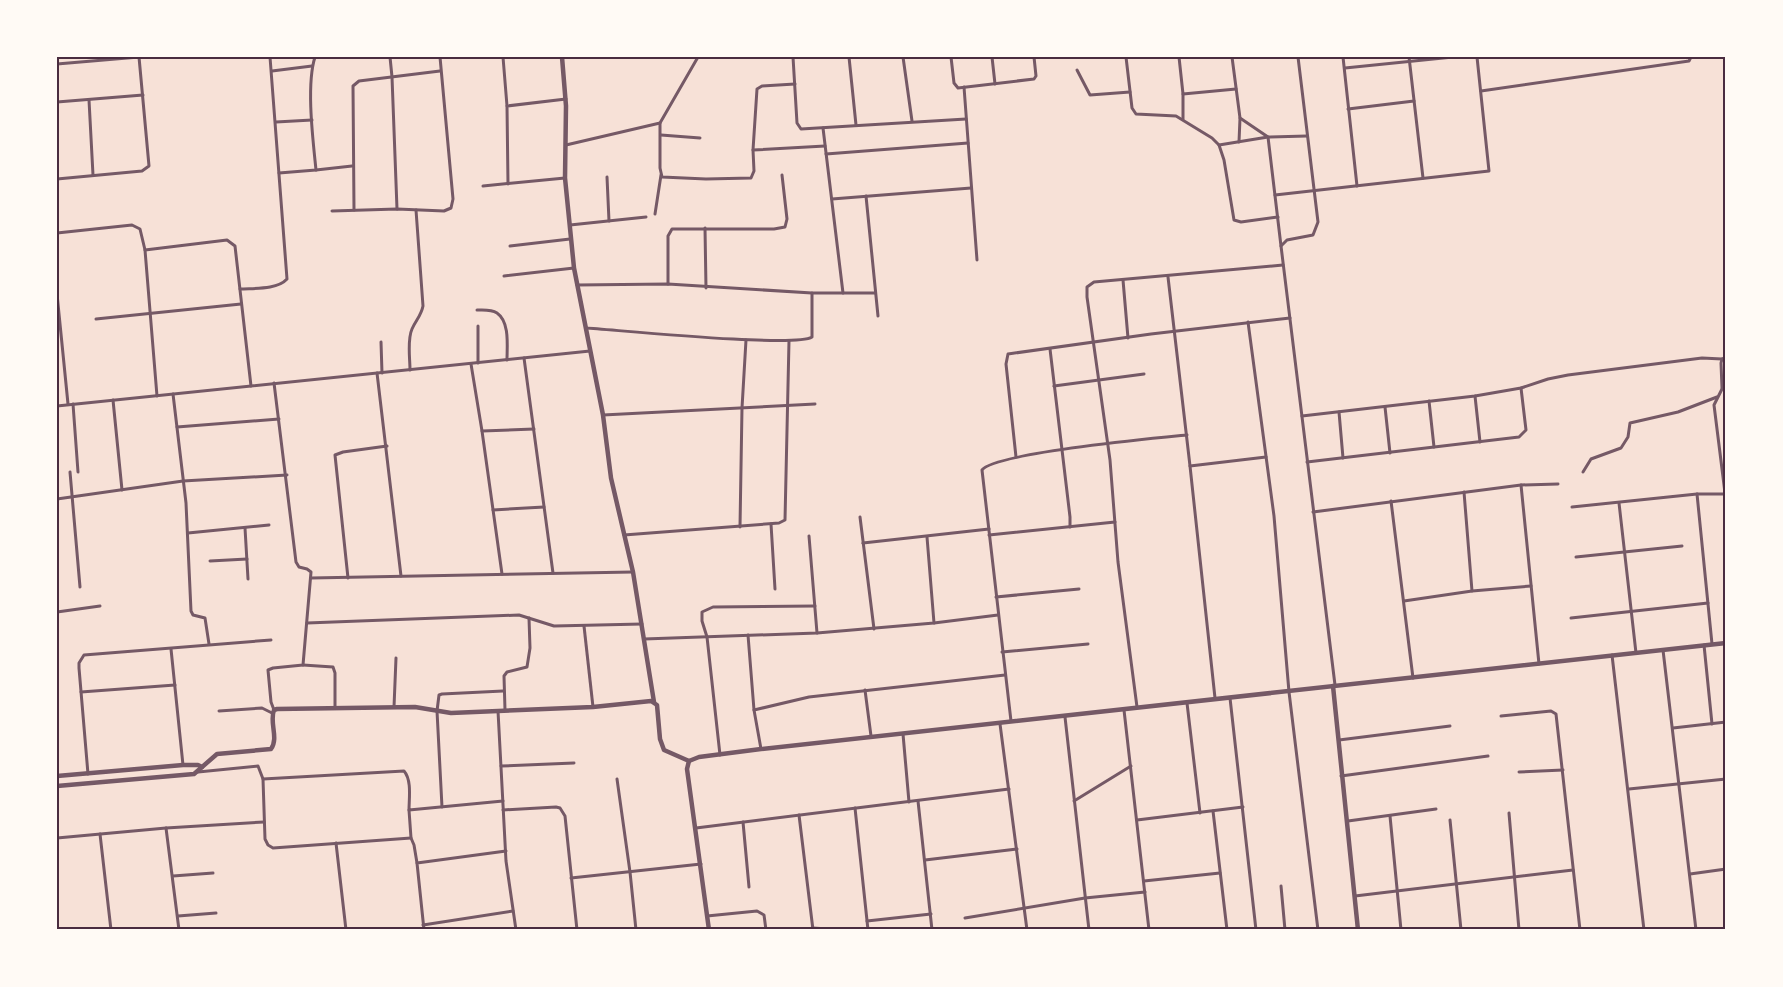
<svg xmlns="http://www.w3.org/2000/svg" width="1783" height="987" font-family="'Noto Sans',sans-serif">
  <rect width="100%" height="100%" fill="#f7e1d7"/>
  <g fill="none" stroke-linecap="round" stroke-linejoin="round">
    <!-- minor -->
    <g stroke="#755966" stroke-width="3">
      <path d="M390,57L392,77L397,209"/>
      <path d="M503,57L507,106"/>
      <path d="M793,57L797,123L801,129L966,119"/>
      <path d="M849,57L856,125"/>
      <path d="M903,57L912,121"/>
      <path d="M951,57L954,83L958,88L1034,79L1036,76L1034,57"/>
      <path d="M992,57L995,84"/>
      <path d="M1126,57L1132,108L1136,114L1176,116L1212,138L1219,145L1224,160L1234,220L1241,222L1278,217"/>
      <path d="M1179,57L1183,94L1236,89"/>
      <path d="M1232,57L1240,118L1268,137L1281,246"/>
      <path d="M1298,57L1318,222L1313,235L1287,240L1281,246L1335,685"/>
      <path d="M1343,57L1357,186"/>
      <path d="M1409,57L1423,178"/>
      <path d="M57,64L139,57"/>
      <path d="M1345,68L1453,57"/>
      <path d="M1077,70L1090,95L1130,92"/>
      <path d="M272,71L312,66"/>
      <path d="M964,87L977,260"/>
      <path d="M1481,91L1689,61L1691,57"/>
      <path d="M1183,94V119"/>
      <path d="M89,100L93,175"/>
      <path d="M57,102L143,95"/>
      <path d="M1348,109L1414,101"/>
      <path d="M276,122L312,120"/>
      <path d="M660,123V168L662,177L706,179L751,178L754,171L753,150L757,89L762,86L795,84"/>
      <path d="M823,128L843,293"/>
      <path d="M661,135L700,138"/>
      <path d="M1239,142L1240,118"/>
      <path d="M566,145L660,123L698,57"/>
      <path d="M1219,145L1268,137L1307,136"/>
      <path d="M753,150L825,146"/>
      <path d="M826,154L968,143"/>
      <path d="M316,170L352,166"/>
      <path d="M279,173L316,170C313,140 306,85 315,57"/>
      <path d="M607,177L609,221"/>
      <path d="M57,179L142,171L149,166L139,57"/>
      <path d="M508,184L507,106L566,99"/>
      <path d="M483,186L565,178"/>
      <path d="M1275,195L1489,171L1477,57"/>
      <path d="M866,196L878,316"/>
      <path d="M832,199L971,188"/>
      <path d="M354,210L353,86L359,81L440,71"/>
      <path d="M332,211L397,209L444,211L451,208L453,199L440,57"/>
      <path d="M655,214L661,175"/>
      <path d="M570,225L646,217"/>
      <path d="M705,228L706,288"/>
      <path d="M57,233L132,225L140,229L145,250L157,396"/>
      <path d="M510,246L570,239"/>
      <path d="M145,250L227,240L235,246L251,386"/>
      <path d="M504,276L574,268"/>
      <path d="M1168,277L1190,466L1215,698"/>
      <path d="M1123,280L1128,338"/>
      <path d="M668,284V236L672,229H774L785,227L787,219L782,175"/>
      <path d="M577,285L668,284L812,293H875"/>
      <path d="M240,289C254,288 277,290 287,279L270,57"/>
      <path d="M57,294L68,404"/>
      <path d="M477,310C483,310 491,309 497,313C510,322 507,346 507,360"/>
      <path d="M96,319L241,304"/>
      <path d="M1248,322L1274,516L1289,692L1318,930"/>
      <path d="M586,328C618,330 795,348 812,337V293"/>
      <path d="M381,342L382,373"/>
      <path d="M1050,349L1070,517V527"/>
      <path d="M524,358L553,573"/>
      <path d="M478,363V326"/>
      <path d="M471,364L482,431L502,574"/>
      <path d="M410,370C410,358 407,340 412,329C416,320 421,316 423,306L416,210"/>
      <path d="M377,373L401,576"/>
      <path d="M1054,386L1144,374"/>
      <path d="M1722,388L1721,363L1722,359L1726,357"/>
      <path d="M1726,389H1722L1714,405L1726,501"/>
      <path d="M173,394L186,503L191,611L193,615L205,618L209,644"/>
      <path d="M1475,396L1480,442"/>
      <path d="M113,400L122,490"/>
      <path d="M1429,401L1434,447"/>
      <path d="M73,404L78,472"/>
      <path d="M57,406L590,351"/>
      <path d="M1385,407L1390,453"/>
      <path d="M1339,412L1343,458"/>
      <path d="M603,415L815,404"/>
      <path d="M1302,416L1475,396L1521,388L1548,379L1568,375L1702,358L1722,359"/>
      <path d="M177,427L279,419"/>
      <path d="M482,431L534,429"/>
      <path d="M1016,457L1006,364L1008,354L1151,334L1290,318"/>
      <path d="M1307,462L1519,437L1526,430L1521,388"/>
      <path d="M1190,466L1266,457"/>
      <path d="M70,472L80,587"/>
      <path d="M1583,472L1591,459L1621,448L1628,437L1630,423L1678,412L1717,397"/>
      <path d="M1521,485L1539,664"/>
      <path d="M1464,492L1472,591"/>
      <path d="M1697,494L1712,644"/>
      <path d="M57,499L183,481L287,475"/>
      <path d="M1391,501L1413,678"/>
      <path d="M1619,503L1636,653"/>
      <path d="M1572,507L1697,494H1725"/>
      <path d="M493,510L544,507"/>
      <path d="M1313,512L1521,485L1558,484"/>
      <path d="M860,517L874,629"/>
      <path d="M771,524L775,589"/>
      <path d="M740,527L742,408L746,340"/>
      <path d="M245,528L248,579"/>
      <path d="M188,533L269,525"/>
      <path d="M624,535L779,523L785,520L789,341"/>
      <path d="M989,535L1115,522"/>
      <path d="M809,536L817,633"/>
      <path d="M927,537L934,623"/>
      <path d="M863,543L989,529"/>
      <path d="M1576,557L1682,546"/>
      <path d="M210,561L247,559"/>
      <path d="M311,578L633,572"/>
      <path d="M348,578L335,455L343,452L387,446"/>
      <path d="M996,597L1079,589"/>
      <path d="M1404,601L1472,591L1531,586"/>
      <path d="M57,612L100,606"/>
      <path d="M1571,618L1708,603"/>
      <path d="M307,623L519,615L554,626L642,624"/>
      <path d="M584,626L593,707"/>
      <path d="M748,635L754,710L761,749"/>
      <path d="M644,639L817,633L934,623L998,615"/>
      <path d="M1704,645L1712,724"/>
      <path d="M171,649L183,765"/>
      <path d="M1663,650L1696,930"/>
      <path d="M1002,652L1088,644"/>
      <path d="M1612,655L1644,930"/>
      <path d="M303,665L333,667L335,673V707"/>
      <path d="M865,690L871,736"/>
      <path d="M81,692L175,685"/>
      <path d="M1230,698L1256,930"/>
      <path d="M1187,703L1200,813"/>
      <path d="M394,707L396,658"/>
      <path d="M1137,707L1118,562L1110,460L1087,297V287L1094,282L1283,265"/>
      <path d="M274,710L271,702L268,670L273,668L303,665L311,572L307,569L299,567L296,562L274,383"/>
      <path d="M505,710L504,676L507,672L527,667L530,648L529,618"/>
      <path d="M754,710L809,697L1005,675"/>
      <path d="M1124,710L1149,930"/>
      <path d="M219,711L262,708L272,713"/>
      <path d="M498,711L506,861L516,930"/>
      <path d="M1501,716L1551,711L1556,714L1580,930"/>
      <path d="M1065,717L1089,930"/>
      <path d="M1011,721L982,470C995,453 1157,438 1187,435"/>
      <path d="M1000,724L1027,930"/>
      <path d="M1673,728L1726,722"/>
      <path d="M903,734L909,802"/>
      <path d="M1339,740L1450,726"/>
      <path d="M720,755L707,637L702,621V612L713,607L815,606"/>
      <path d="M501,766L574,763"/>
      <path d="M198,772L258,766L263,779L265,839L268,845L273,848L411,838"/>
      <path d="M1519,772L1563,770"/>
      <path d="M88,774L79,668V663L84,655L271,640"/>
      <path d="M1341,776L1488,756"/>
      <path d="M263,779L404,771C412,780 409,799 409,810L503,801"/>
      <path d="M617,779L630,872L636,930"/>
      <path d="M1629,789L1726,779"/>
      <path d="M918,801L932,930"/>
      <path d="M1074,801L1131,766"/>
      <path d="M442,807L437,711L439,695L442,694L503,691"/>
      <path d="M855,808L868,930"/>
      <path d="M409,810L411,838L414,845L417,863"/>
      <path d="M503,810L556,807L560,808L565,816L577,930"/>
      <path d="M1213,811L1227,930"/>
      <path d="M1509,813L1519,930"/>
      <path d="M799,815L813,930"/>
      <path d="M1390,816L1401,930"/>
      <path d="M1137,820L1243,807"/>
      <path d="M1450,820L1461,930"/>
      <path d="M1348,821L1436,809"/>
      <path d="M743,822L749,887"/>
      <path d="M166,828L179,930"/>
      <path d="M696,828L1009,789"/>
      <path d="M100,834L111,930"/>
      <path d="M57,838L166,828L264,822"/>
      <path d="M336,843L346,930"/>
      <path d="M925,860L1017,849"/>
      <path d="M1690,874L1726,869"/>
      <path d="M173,876L213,873"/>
      <path d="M571,878L701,864"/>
      <path d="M1144,881L1220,873"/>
      <path d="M1281,886L1285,930"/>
      <path d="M1355,896L1573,870"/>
      <path d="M178,916L216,913"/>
      <path d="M707,916L757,911L764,915L766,930"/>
      <path d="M965,918L1085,898L1145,892"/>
      <path d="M867,921L931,914"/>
      <path d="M423,925L513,911"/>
      <path d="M812,928L845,930"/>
      <path d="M424,930L417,863L506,851"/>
      <path d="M1682,930L1696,929"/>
    </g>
    <!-- tertiary -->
    <g stroke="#755966" stroke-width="4.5">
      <path d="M562,57L566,106L565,178L574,268L603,415L611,478L633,572L654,702"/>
      <path d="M1333,686L1358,930"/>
      <path d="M689,761L687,769L709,930"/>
      <path d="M57,776L183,765H198L202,767"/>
      <path d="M57,786L194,774L217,754L271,749C279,738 269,722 274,710L277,709L415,707L451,713L593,707L651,701L657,705L660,739L664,750L689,761L699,757L761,749L1726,643"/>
    </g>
  </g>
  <!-- border -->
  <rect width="1783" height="987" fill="none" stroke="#fffaf5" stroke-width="117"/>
  <rect x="58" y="58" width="1666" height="870" fill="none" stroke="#4a2c40" stroke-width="2"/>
</svg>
